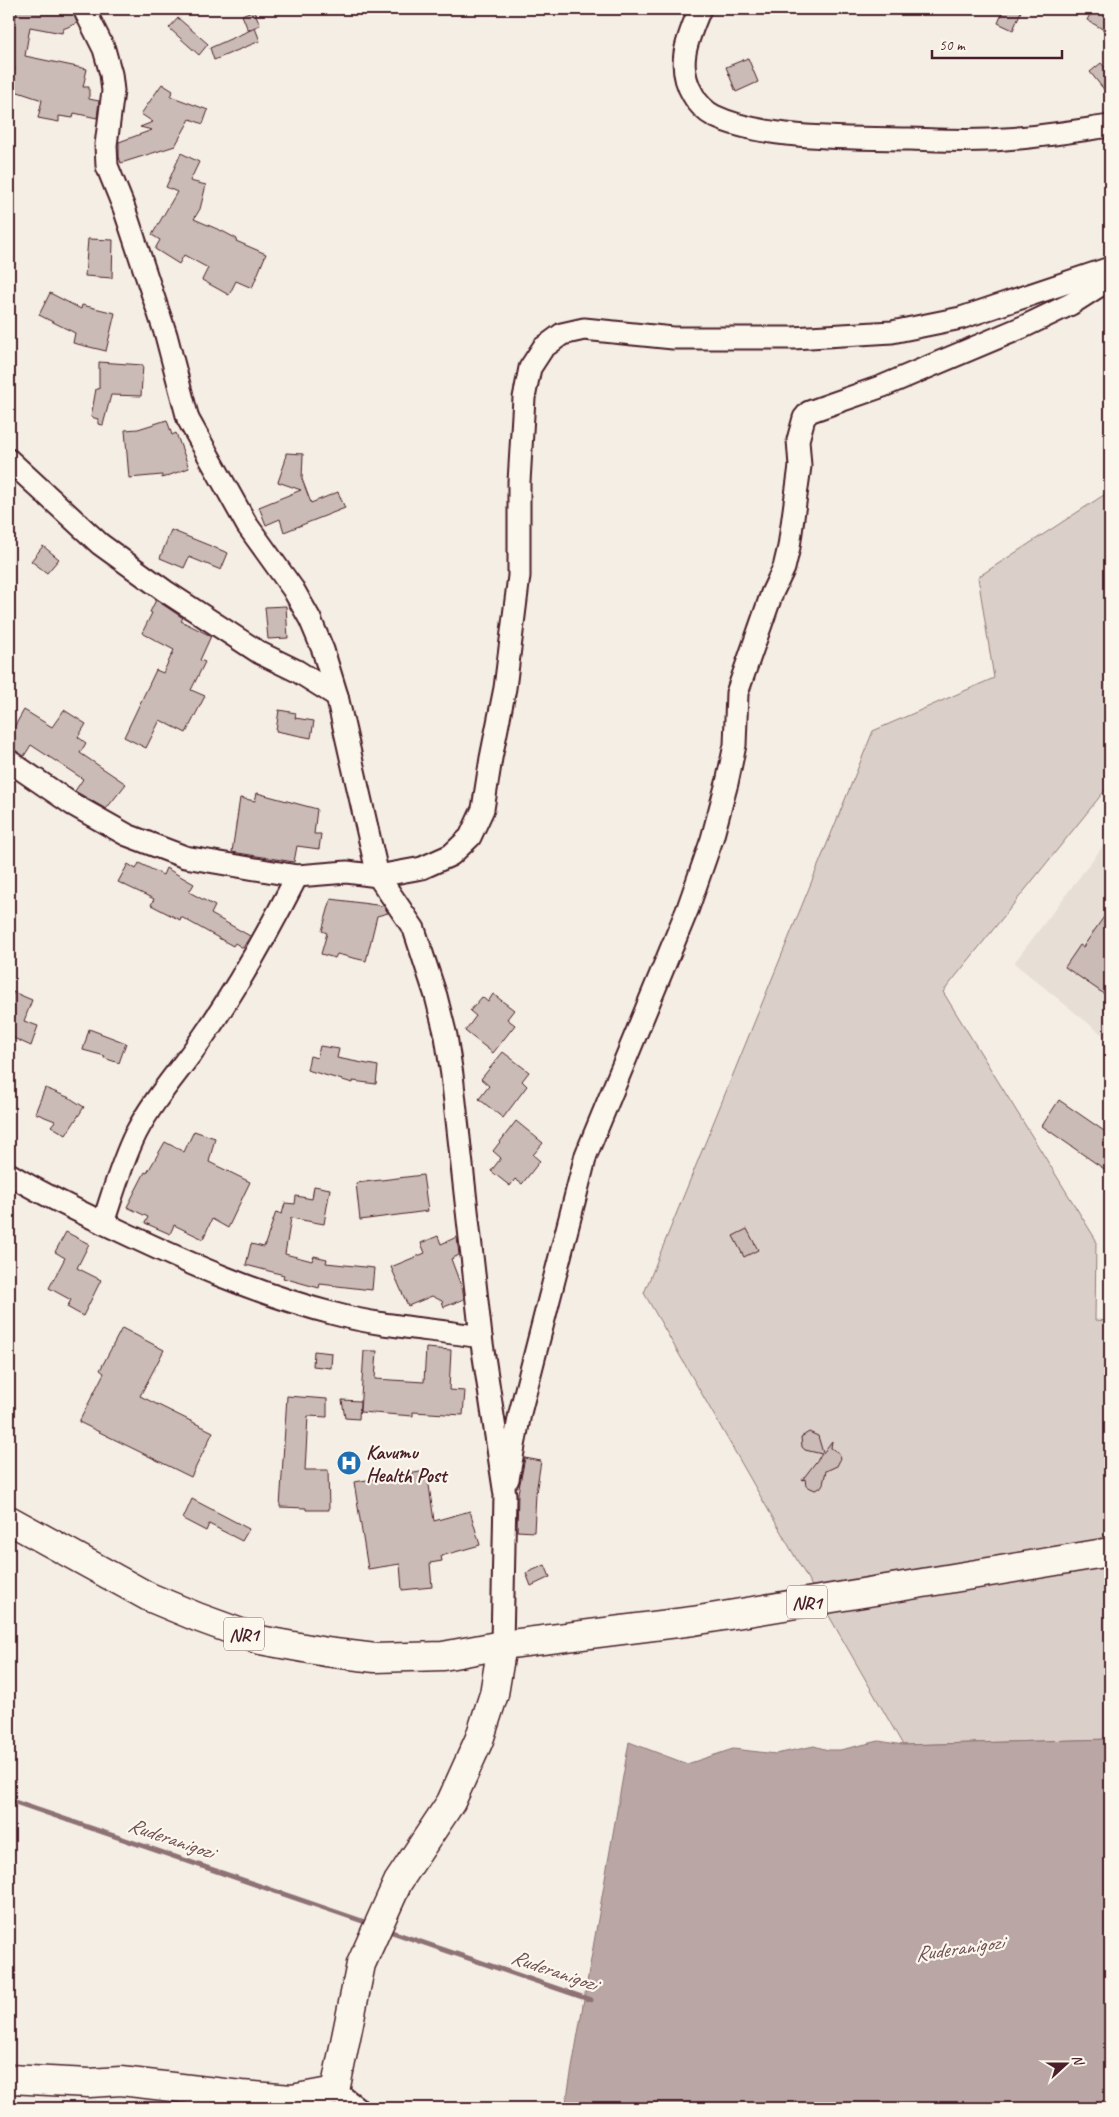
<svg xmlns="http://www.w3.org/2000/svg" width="1119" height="2117" font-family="Caveat,sans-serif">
  <rect width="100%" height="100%" fill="#f4eee4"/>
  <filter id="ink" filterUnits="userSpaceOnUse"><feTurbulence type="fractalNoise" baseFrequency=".02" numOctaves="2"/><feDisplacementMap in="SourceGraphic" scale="10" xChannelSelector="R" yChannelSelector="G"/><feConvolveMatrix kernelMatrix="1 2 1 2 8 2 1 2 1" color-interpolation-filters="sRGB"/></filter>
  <g filter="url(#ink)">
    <!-- built -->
    <path fill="#e7dfd6" d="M1110,837V1041L1014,963Z"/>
    <!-- green -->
    <path fill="#dbd0c9" stroke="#92787a" d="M1110,491V784L943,992L1096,1240L1095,1320L1110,1321V1739L903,1745L644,1293L873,731L994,678L978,577Z"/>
    <!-- water -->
    <path fill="#baa7a5" stroke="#8d7174" d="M1110,1739V2108H565L629,1742L687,1764L733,1749L776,1754L814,1746L828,1750H840L879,1741L903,1745Z"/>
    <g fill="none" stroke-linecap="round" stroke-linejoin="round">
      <!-- stream -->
      <g stroke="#8d7174" stroke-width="5">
        <path d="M9,1800L371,1924"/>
        <path d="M386,1930L591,2000"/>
      </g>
    </g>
    <!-- building -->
    <g fill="#cabbb6" stroke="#4a1f2b">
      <path d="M17,9H72L77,23L63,29L62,33L30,27L25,56L87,69L83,87H89V99L99,101L97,118L74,113L73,118L59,116V122L38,118L42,100L9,89L15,68L9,67V55Z"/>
      <path d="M1004,9H1022L1013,30L998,23Z"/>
      <path d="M1093,9H1110V22L1106,31L1087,20Z"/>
      <path d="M254,10L260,25L248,30L242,15Z"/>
      <path d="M178,18L208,44L199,55L169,28Z"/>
      <path d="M255,28L260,41L214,60L210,48Z"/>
      <path d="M748,58L758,82L736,92L726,67Z"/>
      <path d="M1101,63L1110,74V97L1090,72Z"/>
      <path d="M162,84L173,91L170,96L208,110L203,124L190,119L175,146L121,163L119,157V142L152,130L140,127L153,122L141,114Z"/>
      <path d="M181,153L199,162L190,181L206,185L200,209L194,219L224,232L237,239L236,241L266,254L252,288L236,281L229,295L202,280L208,268L184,255L179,264L155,249L160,240L152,235L177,192L166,187Z"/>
      <path d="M88,239L113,240L112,278L85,276Z"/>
      <path d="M50,293L81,309L82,305L115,313L106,351L73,343L75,333L39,315Z"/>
      <path d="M99,362L143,365L141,396L111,395L103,425L98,424V419L91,417L96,389H99Z"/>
      <path d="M167,420L172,435L176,433L189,468L162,478V475L129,478L125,430L138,429Z"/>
      <path d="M286,453L303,454L302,479L311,503L338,492L345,508L284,532L280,519L266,525L259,507L301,490L278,482L285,462Z"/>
      <path d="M171,530L228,553L221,570L189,557L184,568L160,558Z"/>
      <path d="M43,546L59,559L47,573L31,561Z"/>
      <path d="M156,600L183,618L181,621L211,636L200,660L205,662L191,690L205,696L186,733L160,720L146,748L124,737L156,670L163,673L174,650L142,633L152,613L150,612Z"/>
      <path d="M286,606L288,638L268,639L265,607Z"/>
      <path d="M24,710L52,727L64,710L86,724L78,737L86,743L80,753L126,784L106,809L75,791L83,779L31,745L24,756L9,746V736Z"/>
      <path d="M279,710L296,713L295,718L314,721L311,738L276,731Z"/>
      <path d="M257,793L317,809L314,834H321L319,849L297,846L294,862L232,852L240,798L255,801Z"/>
      <path d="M139,863L163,875L166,868L194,884L189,892L215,906L211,914L250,936L243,948L235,943L233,946L181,917L180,920L151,905L154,899L118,882L128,864L136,869Z"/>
      <path d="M331,899L384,906L388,913L377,916L366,961L337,954L335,958L321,954L327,933L322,931Z"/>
      <path d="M1110,908V998L1065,967L1080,945L1083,947Z"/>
      <path d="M13,992L32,1000L24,1021L38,1026L31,1046L9,1036V1002Z"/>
      <path d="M493,994L514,1010L507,1019L515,1025L493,1053L465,1031L476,1016L470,1011L482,997L488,1002Z"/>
      <path d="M89,1029L126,1043L119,1063L104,1058L105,1056L83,1050Z"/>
      <path d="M320,1046L339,1049L337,1058L378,1066L376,1084L353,1081V1083L307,1070L310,1056L317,1058Z"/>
      <path d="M503,1052L529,1072L522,1081L527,1086L503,1118L479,1099L489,1086L481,1079Z"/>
      <path d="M45,1088L70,1098L84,1107L66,1135L51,1126L55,1121L35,1113Z"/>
      <path d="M1059,1100L1110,1135V1173L1042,1126Z"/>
      <path d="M516,1121L543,1143L533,1155L540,1161L522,1184L515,1179L510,1186L491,1171L501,1158L493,1151Z"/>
      <path d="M194,1131L215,1138L209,1162L250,1182L228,1228L212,1219L203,1239L174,1225L170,1234L145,1223L148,1217L127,1207L145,1172L147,1173L165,1142L184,1152Z"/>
      <path d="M423,1175L428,1211L360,1220L356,1183Z"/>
      <path d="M314,1186L330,1189L324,1224L291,1218L285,1254L312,1261L314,1256L327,1259L326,1263L374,1268L372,1290L320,1284L319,1288L283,1278L284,1275L246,1265L251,1244L264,1247L276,1212L282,1214L285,1203L295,1204L296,1196L312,1199Z"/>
      <path d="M747,1229L758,1250L744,1257L733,1236Z"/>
      <path d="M66,1232L89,1244L77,1268L101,1280L83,1316L67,1307L71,1300L49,1288L65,1258L55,1252Z"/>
      <path d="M438,1236L441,1244L457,1237L459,1255L451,1259L463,1291L464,1299L444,1307L442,1301L432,1296L408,1306L391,1267L425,1253L421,1243Z"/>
      <path d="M122,1328L164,1350L140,1396L213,1432L191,1477L79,1422L104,1373L100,1370Z"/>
      <path d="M426,1348L451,1350L449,1390L465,1391L463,1415L413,1412V1416L360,1412L364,1351H377L375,1379L424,1382Z"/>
      <path d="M314,1351L332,1353L331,1368L313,1366Z"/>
      <path d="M287,1396L327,1399V1417L308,1416L305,1470H328L329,1510H306V1508L280,1507Z"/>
      <path d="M342,1400L360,1401L359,1419L345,1418Z"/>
      <path d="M809,1432L818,1436L823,1453L832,1441L831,1448L839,1453L841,1458L837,1466L826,1471L823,1484L820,1488L815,1490L806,1486L805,1479L802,1480L822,1454L805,1450L802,1447L801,1437Z"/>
      <path d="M525,1458L541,1461L536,1493L534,1532L517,1531L518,1493Z"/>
      <path d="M427,1471L434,1521L470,1511L480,1545L441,1556L442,1561L430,1563L432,1587L402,1590L400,1564L368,1569L354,1482Z"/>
      <path d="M192,1499L249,1529L242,1541L209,1524L206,1531L183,1519Z"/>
      <path d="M545,1565L550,1577L531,1586L526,1573Z"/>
    </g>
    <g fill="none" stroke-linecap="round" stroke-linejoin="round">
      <defs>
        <g id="street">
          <path d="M84,9L104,49L111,74L113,91L106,145L107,166L124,208L166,335L188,419L247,525L293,589L310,619L323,650L337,696L378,876L414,929L436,996L446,1036L452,1075L481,1337L505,1495L502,1645"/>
          <path d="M700,9C688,38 675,65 693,95C697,103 706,112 714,116C764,140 854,138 910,139C941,140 973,142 1005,139C1040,137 1075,131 1110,126"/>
          <path d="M9,460L100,544L165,591L260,653L297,671L337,696"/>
          <path d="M9,761L72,804L127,835L185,857L297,876L347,872L378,876L422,868L451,855L470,837L483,809L491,758L505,688L519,576V482L524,398L530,368L543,348L562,334L584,329L673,338H793L892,332L961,318L1110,268"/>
          <path d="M9,1174C43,1195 80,1212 116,1229C187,1263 260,1295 335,1314C383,1327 433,1329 481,1337"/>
          <path d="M103,1223C113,1193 122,1161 136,1133C154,1098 181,1069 203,1037C239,985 269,931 297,876"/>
          <path d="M508,1479L520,1413L586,1155L688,908L712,839L727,783L735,745L737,693L772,593L784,568L789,547L800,466L798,440L804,418L809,412L820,408L883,386L1023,327L1071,304L1110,279"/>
          <path d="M335,2091L357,2108"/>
        </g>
        <path id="secondary" d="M9,2079L89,2083L121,2081L241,2095L292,2099L335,2091L361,1964L398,1882L451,1802L479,1740L494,1694L502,1645"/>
        <path id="highway" d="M9,1520L149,1597L197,1617L260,1640L326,1652L375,1658L443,1656L502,1645L693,1621L1110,1552"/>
      </defs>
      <!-- street casing -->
      <use href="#street" stroke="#4a1f2b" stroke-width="25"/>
      <!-- secondary casing -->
      <use href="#secondary" stroke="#4a1f2b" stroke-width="31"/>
      <!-- highway casing -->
      <use href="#highway" stroke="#4a1f2b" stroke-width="31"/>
      <!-- street -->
      <use href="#street" stroke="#fbf7ec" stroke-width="21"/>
      <!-- secondary -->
      <use href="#secondary" stroke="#fbf7ec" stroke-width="28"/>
      <!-- highway -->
      <use href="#highway" stroke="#fbf7ec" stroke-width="28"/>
    </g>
  </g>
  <!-- icons -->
  <defs>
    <symbol id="hospital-disc" viewBox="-11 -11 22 22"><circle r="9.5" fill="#1f6fb2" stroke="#fbf7ec"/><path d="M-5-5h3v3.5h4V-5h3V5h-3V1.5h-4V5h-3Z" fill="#fff"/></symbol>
  </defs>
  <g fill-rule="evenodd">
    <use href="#hospital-disc" x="335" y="1449" width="28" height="28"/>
  </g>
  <g text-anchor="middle" stroke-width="4.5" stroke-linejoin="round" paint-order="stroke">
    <!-- shield labels -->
    <g fill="#fbf7ec" stroke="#7f6065" stroke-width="1">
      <rect x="787" y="1585.5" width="40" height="33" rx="4"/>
      <rect x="224" y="1617.5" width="40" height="33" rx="4"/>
    </g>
    <g font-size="19" font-weight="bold" fill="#4a1f2b">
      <text x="807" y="1609">NR1</text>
      <text x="244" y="1641">NR1</text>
    </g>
    <!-- poi labels -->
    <g font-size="20" font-weight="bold" fill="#4a1f2b" stroke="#fbf7ec" text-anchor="start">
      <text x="366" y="1459">Kavumu<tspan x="366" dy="23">Health Post</tspan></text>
    </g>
    <!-- water labels -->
    <g font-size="21" font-style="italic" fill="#714f56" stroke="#fbf7ec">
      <text transform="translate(171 1838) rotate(19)" y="7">Ruderanigozi</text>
      <text transform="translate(959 1948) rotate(-8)" y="7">Ruderanigozi</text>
      <text transform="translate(554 1970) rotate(19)" y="7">Ruderanigozi</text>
    </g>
  </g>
  <!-- margin -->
  <rect width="1119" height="2117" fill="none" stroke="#fbf7ec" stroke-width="30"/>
  <rect x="15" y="15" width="1089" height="2087" fill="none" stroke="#4a1f2b" stroke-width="2" filter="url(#ink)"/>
  <!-- north arrow -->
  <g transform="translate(1066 2064) rotate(69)" stroke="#fbf7ec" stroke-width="4" paint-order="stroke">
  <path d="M0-4L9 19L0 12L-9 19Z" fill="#4a1f2b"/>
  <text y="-8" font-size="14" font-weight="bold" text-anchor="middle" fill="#4a1f2b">N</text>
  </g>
  <!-- scale -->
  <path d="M932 50v8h130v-8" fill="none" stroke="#4a1f2b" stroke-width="2.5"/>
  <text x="939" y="50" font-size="15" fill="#4a1f2b" stroke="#fbf7ec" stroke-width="4" paint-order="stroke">50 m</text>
</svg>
